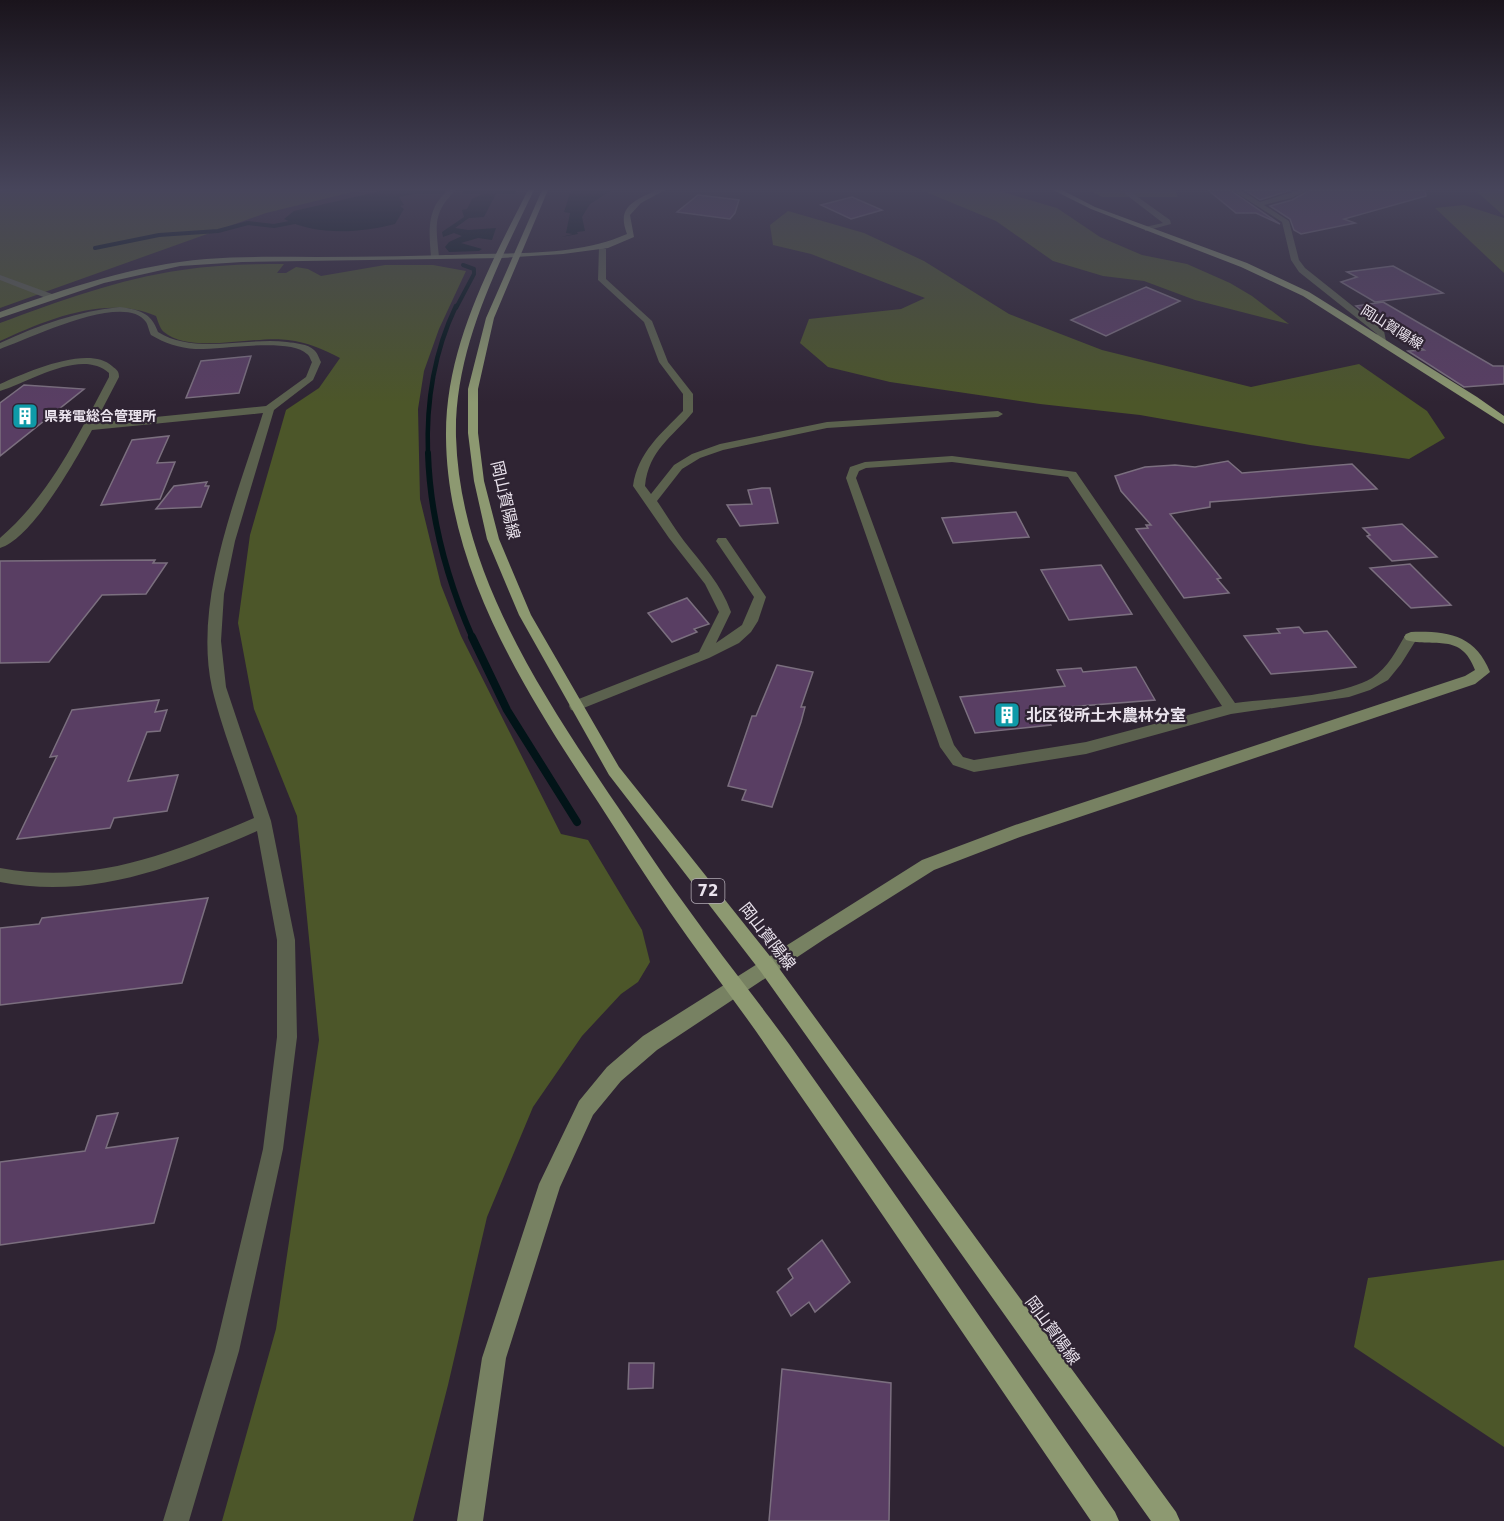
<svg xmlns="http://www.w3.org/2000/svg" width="1504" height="1521" font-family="'DejaVu Sans','Noto Sans JP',sans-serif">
  <rect width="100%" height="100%" fill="#2f2433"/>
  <!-- forest -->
  <g fill="#4c5629">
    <path d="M0,190H361L266,213L0,308Z"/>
    <path d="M921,190H996L1057,208L1100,237L1142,255L1187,264L1230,283L1252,296L1289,324L1195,300L1144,281L1103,276L1053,261L996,221Z"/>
    <path d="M1089,190H1175L1178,197H1102Z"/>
    <path d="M1475,190H1504V216Z"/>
    <path d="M1464,205L1504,218V273L1435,208Z"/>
    <path d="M788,211L864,233L924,261L1009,314L1102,350L1251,387L1359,364L1427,411L1445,438L1409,459L1310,445L1140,415L1040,404L890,382L828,367L800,343L809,319L901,309L925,298L811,254L773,245L770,225Z"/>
    <path d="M284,264L277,273H286L296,267L308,269L321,276L385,265H433L466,271L439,329L424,371L418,409L420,499L441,585L461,636L561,834L588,840L642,930L650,962L638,982L621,994L582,1036L533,1107L487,1217L448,1385L413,1521H222L276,1329L319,1040L297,816L254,709L238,623L250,535L286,410L319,388L340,358C323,349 307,342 288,340C255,335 191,355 164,332C160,329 158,321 156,316C107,294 45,320 0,341V323C59,301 119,279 182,270C216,265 250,264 284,264Z"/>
    <path d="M1504,1260V1447L1354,1347L1368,1278Z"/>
  </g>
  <!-- water -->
  <g fill="#021418">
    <path d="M385,190H423L420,193L399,197L404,205L400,206L404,209L395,224C360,233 317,236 284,219L294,211Z"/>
    <path d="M571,190H612L590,204L582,217L585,231L577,232L578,234L561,237L573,234L566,233L570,213L564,212Z"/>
    <path d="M484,193L496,194L484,217L469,218L455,228L468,230L496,228L492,240L478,238L461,243L482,249L479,251L449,252L445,247L449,242L462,236L454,233L443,237L442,232L464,217L462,210L467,209L472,199Z"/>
  </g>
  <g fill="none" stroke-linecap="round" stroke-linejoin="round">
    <!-- stream-far3 -->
    <g stroke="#021418" stroke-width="4">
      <path d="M414,192H443"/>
      <path d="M464,192H514"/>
      <path d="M95,248L159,235L218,231L248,223L274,226L300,221"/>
      <path d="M456,308L474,274V269L463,265"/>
    </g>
    <!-- stream-far2 -->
    <path stroke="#021418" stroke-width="4.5" d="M428,455C426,405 434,352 456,306"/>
    <!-- stream-far1 -->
    <path stroke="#021418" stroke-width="6" d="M428,453C430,517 447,580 473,639"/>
    <!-- stream -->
    <path stroke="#021418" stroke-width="8" d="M472,637L507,710L577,822"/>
  </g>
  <!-- building -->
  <g fill="#593e63" stroke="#7b6f7f" stroke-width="1.5">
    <path d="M1208,190H1230L1280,224L1256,213H1236Z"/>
    <path d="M1245,190H1291L1260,200Z"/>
    <path d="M1310,190H1425L1426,196L1344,219L1355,223L1301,234L1294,230L1290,219L1270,206L1292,200Z"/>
    <path d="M698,195L739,200L735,213L730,219L677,212Z"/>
    <path d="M852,197L882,210L851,219L821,205Z"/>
    <path d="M1393,266L1443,293L1375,302L1341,282L1357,277L1347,272Z"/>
    <path d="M1146,287L1180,301L1106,336L1071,320Z"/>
    <path d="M1383,302L1493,366H1504V384L1464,387L1408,351L1424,350L1371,318L1356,306Z"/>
    <path d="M251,356L239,393L186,398L201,361Z"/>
    <path d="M24,385L84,389L0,456V403Z"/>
    <path d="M169,436L157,463L175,462L160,499L101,505L132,440Z"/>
    <path d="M1228,461L1242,473L1352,464L1377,489L1210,502V507L1170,514L1221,578L1217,579L1229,593L1184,598L1136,529L1148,528L1146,525H1151L1121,491L1115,476L1145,467L1175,465L1195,467Z"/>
    <path d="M207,482L205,486H209L201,507L156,509L174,486Z"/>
    <path d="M762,488H770L778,523L740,526L727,505L752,504L748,490Z"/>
    <path d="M1016,512L1029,537L953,543L942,518Z"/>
    <path d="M1402,524L1437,557L1392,561L1367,536L1370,535L1363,528Z"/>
    <path d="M155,560L153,563H167L146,594L102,595L49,662L0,663V561Z"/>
    <path d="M1410,564L1451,605L1411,608L1370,568Z"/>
    <path d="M1101,565L1132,614L1069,620L1041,570Z"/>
    <path d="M687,598L709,624L694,629L697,632L672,642L648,613Z"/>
    <path d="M1299,627L1304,633L1327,631L1356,667L1271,674L1244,636L1280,633L1277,629Z"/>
    <path d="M777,665L813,672L801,707H805L801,722L772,807L742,800L746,790L728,786L752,716H756Z"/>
    <path d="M1136,667L1155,700L1043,709L1051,725L975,733L960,697L1065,686L1057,670L1081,668L1083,672Z"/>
    <path d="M159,700L155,712L167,710L160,731L147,732L128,781L178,775L167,811L114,818L110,828L17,839L57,756L50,757L72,710Z"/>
    <path d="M208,898L182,983L0,1005V928L39,924L42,918Z"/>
    <path d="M118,1113L106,1148L178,1138L154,1223L0,1245V1162L85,1151L97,1116Z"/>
    <path d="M822,1240L850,1282L815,1312L809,1302L791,1316L777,1292L793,1278L788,1269Z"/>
    <path d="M629,1363H654L653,1388L628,1389Z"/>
    <path d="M782,1369L891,1383L889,1521H769Z"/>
  </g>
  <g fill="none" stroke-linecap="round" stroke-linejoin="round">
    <!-- street -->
    <g fill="#5b614e" fill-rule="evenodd">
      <path d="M0,190H8L0,193Z"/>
      <path d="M449,190H456C432,213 436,226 439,257L435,259L431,257C429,232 426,207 449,190Z"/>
      <path d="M1120,190H1128L1170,220L1171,224L1145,231V227L1163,223Z"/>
      <path d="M1232,190H1240L1260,202L1299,190H1308L1291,198L1264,205L1289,221L1299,260L1305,268L1384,331L1387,346H1381L1377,334L1299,272L1291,260L1282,222Z"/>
      <path d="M1497,190H1504V194Z"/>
      <path d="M599,247L606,249V279L652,321L668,362L693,394V412C672,438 649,449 645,486L651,494L674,465L692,454L720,444L827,422L998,411L1003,414L998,417L827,428L723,450L700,458L682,469L657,501C666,514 674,528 684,541C702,564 721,584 731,612L716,643L742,625L754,597L716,541L718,538H726L766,597L758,621L751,632L739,643L709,658L576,711L571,710L569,706L571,702L699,652L719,612L705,584L669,538L633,486C638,452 661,434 683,411V394L659,362L644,322L598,280Z"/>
      <path d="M0,275L52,294L53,296L46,298L0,280Z"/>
      <path d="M120,307C139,310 151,312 158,332C195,355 245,337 287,342C295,343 308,344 314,350C317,352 319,358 321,362L313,380L274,410L235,541L224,594L221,641L226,687L271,821L295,940L297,1037L283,1149L239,1351L189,1521H163L215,1351L263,1149L277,1037V940L257,831C174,867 92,900 0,882V868C95,885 169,854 254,818C241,776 222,730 212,688C193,600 237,496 263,413L92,430C76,459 33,538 0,548V538C51,494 78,435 109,377V373C81,348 30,382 0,391V384C25,373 88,344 112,366C117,370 119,371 119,377L95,423L266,406L306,377L312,362C310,359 310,356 307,354C290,337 219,350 195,349C180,348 164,343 151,335C149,331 148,325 146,322C124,291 27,340 0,349V343C39,325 78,311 120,307Z"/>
      <path d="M952,456L1076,472L1235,703C1272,698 1340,697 1372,678C1388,668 1397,649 1406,634H1416L1418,637L1401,664L1388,680L1370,690L1349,697L1231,714L1086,754L974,772L953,765L940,747L846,478L850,467L865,462ZM952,462L1068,477L1222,706L1086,742L974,760L963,757L954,745L856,478L859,471L866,468Z"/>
    </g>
    <!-- secondary -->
    <g fill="#778162" fill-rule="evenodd">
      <path d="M656,190H665L641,203L630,215L634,237L608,248L563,254L502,258L242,262L180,266L104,283L0,318V312C67,288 135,265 206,259C243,256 279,257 316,257C370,257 425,256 479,254C528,253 582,254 627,234C616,206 635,201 656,190Z"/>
      <path d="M1411,632C1448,631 1475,635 1490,672L1475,684L1020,837L934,870L826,938L657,1050L621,1081L593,1115L560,1187L506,1358L483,1521H457L482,1358L539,1184L579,1101L607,1067L643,1036L922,860L1015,825L1465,676L1475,670C1461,632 1435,648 1406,640L1404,637L1406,634Z"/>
    </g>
    <!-- primary -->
    <g fill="#8d9971" fill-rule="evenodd">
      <path d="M528,190H534C497,267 454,349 456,437C460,570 538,688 609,794C634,830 657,867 683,902C717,950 754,996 789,1044C899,1199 1007,1356 1115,1512L1119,1521H1091C985,1366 880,1210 773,1056C740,1007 703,960 670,912C645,876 622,839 598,802C527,694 447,571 446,437C445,348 489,267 528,190Z"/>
      <path d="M542,190H548L494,318L478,389V433L484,481L499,539L531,615L619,767L773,960L1176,1512L1180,1521H1151L761,972L609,775L519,615L487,539L474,481L468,433V389L486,318Z"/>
      <path d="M1053,190H1062L1095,207L1247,263L1309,292L1477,397L1504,416V424L1303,296L1241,267L1091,209Z"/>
    </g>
  </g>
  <!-- sky -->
  <linearGradient id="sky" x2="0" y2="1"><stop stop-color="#1a141c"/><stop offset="0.47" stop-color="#47455b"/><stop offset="1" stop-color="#47455b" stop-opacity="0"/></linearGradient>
  <rect width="1504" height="403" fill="url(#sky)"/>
  <!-- icons -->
  <defs>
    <symbol id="building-square" viewBox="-11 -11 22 22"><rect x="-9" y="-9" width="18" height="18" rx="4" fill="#0f9aa8" stroke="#2f2433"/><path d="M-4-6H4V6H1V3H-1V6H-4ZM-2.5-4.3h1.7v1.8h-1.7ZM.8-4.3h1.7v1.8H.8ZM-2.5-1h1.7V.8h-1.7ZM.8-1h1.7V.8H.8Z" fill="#fff"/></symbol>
  </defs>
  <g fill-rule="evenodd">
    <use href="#building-square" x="10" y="401" width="30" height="30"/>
    <use href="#building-square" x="992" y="700" width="30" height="30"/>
  </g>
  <g text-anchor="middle" stroke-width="4.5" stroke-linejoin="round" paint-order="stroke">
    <!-- far-street labels -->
    <g font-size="14" fill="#eae3ed" stroke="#2f2433">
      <text transform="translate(1392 327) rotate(32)" y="5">岡山賀陽線</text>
    </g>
    <!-- far-poi labels -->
    <g font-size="14" font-weight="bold" fill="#eae3ed" stroke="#2f2433" text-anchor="start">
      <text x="44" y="421">県発電総合管理所</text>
    </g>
    <!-- shield labels -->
    <rect fill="#2f2433" stroke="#b2aab5" stroke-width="1.5" x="691.5" y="879" width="33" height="24" rx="4.5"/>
    <g font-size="15" font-weight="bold" fill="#eae3ed">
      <text x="708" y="896">72</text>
    </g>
    <!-- street labels -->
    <g font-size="16" fill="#eae3ed" stroke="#2f2433">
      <text transform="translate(506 500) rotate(77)" y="6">岡山賀陽線</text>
      <text transform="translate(768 936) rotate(52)" y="6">岡山賀陽線</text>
      <text transform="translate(1053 1330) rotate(54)" y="6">岡山賀陽線</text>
    </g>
    <!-- poi labels -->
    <g font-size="16" font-weight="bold" fill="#eae3ed" stroke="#2f2433" text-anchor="start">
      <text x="1026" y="721">北区役所土木農林分室</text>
    </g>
  </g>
</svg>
